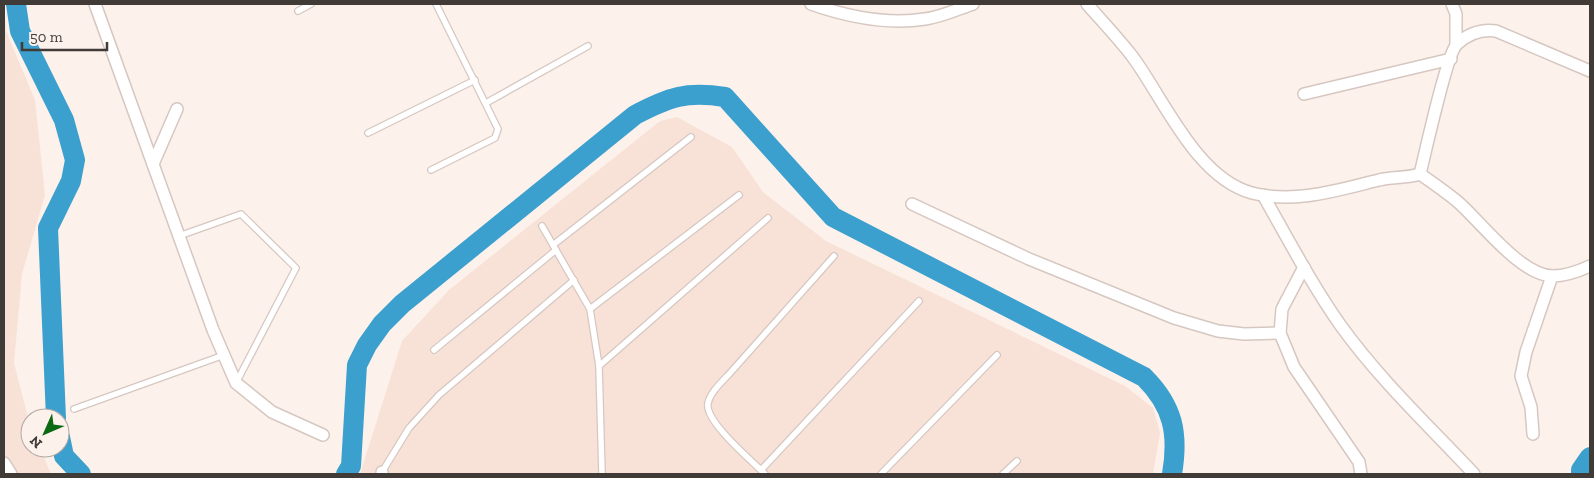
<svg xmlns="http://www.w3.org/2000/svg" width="1594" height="478" font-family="'Zilla Slab',serif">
  <rect width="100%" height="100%" fill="#fdf1eb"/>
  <!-- built -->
  <g fill="#f8e2d7">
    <path d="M4,4L6,31L35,100L45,195L22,274L14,363L30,425V448H40L51,474H4Z"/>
    <path d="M677,117L732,147L763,192L826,241L1125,386L1153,408L1160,433L1153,474H360L402,341L449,290L660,121Z"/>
  </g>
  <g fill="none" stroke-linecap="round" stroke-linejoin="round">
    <!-- river -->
    <g stroke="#3ba0ce" stroke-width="20">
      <path d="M16,4L20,31L64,120L75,160L71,181L48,228L56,418"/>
      <path d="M60,437L64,456L81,474"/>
      <path d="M346,474L351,466L357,365L367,345L382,324L402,304L635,115C669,97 686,91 725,97L833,217L1144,377C1173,406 1179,433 1172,474"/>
      <path d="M1581,474V470L1590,457"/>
    </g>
    <defs>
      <g id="lane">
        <path d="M298,11L311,4"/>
        <path d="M486,103L588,46"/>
        <path d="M368,133L475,80"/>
        <path d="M431,170L495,138L498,129L436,4"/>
        <path d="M542,226L590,309L599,366L602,474"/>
        <path d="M179,236L241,214L296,268L236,383"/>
        <path d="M553,245L691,137"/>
        <path d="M590,309L739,195"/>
        <path d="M434,350L556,250"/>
        <path d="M599,366L768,218"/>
        <path d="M74,409L224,355"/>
        <path d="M761,470L919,301"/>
        <path d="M382,472L409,428L439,395L574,280"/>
        <path d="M765,474C752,461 704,421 708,403C711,391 723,381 731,372L834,256"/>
        <path d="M881,474L997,355"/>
        <path d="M1003,474L1017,461"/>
      </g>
      <g id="street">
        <path d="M95,4L213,330L236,383L272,412L323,435"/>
        <path d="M811,4C848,17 886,25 925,19C941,17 958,9 973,4"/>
        <path d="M1087,4C1102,21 1118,38 1132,56C1164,99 1196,178 1252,193C1295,204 1338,190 1379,180C1393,177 1407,178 1420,174C1433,183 1446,192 1458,202C1481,222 1521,276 1553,276C1566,276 1579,271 1590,266"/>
        <path d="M1452,4L1456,14V45"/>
        <path d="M1304,94L1451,59"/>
        <path d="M153,164L177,109"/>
        <path d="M1420,174C1425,154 1447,53 1457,44C1469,33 1481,29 1496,31L1590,71"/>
        <path d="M1263,195C1288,239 1312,285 1341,326C1380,380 1429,426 1474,474"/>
        <path d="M912,204L1029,259L1174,318L1218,331L1244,334L1280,333"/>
        <path d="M1304,267L1282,309L1280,333L1294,367L1359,462L1361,474"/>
        <path d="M1533,434L1531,407L1521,376L1526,352L1552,276"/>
        <path d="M4,463L11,474"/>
        <path d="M382,474V472"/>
      </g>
    </defs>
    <!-- lane casing -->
    <use href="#lane" stroke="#d6c7c1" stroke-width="8"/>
    <!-- street casing -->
    <use href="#street" stroke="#d6c7c1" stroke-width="14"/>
    <!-- lane -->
    <use href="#lane" stroke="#fff" stroke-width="5.5"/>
    <!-- street -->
    <use href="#street" stroke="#fff" stroke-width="11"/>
  </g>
  <!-- border -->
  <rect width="1594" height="478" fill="none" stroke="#413b38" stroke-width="10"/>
  <!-- north arrow -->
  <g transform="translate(45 433) rotate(225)"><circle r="24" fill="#fdf1eb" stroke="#b2a8a3"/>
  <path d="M0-4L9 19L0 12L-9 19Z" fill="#0a6913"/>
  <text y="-8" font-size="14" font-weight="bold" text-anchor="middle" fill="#413b38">N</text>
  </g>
  <!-- scale -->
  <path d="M22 42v8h85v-8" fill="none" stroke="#413b38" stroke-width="2.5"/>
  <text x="30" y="42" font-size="15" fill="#413b38" stroke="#fdf1eb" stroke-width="4" paint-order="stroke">50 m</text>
</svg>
